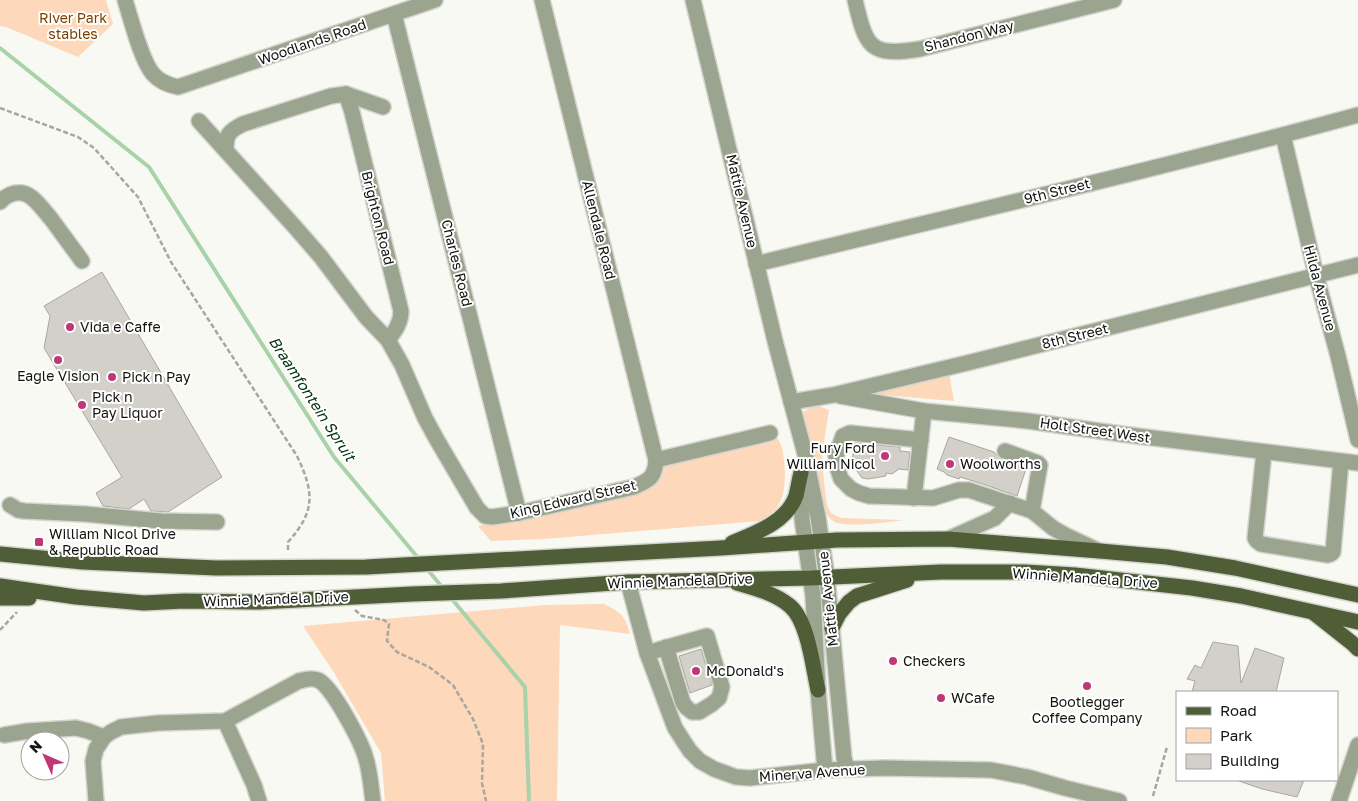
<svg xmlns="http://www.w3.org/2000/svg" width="1358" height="801" font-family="'Golos Text',sans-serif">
  <rect width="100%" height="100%" fill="#f9f9f3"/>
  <!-- green -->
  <g fill="#fdd8ba">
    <path d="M0,0H106L113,24L78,57L6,27L0,26Z"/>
    <path d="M949,373L954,401L857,393Z"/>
    <path d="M819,406L829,410L822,454L824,482L827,505L831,513L841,518L904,520C890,522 846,528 835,522C830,520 827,514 824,510L802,413L811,407Z"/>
    <path d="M775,435C777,438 780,442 781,445C786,462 788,495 776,509C771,514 765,518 760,521L544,539L491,541L478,526L626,495L665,459Z"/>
    <path d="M604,604C620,612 626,616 630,634L560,625L557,801H385L381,753L333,671L303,626L545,605Z"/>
  </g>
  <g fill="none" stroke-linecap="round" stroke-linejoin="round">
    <!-- stream -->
    <g stroke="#a7d2aa" stroke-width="4">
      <path d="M0,48L149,167L334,457L419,559"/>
      <path d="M427,569L443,588"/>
      <path d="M451,598L525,687L529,801"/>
    </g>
  </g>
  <!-- building -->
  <g fill="#d3d0ca" stroke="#aaa7a2">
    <path d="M102,272L222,477L168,512L151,511L144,499L129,509L103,506L96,493L122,477L44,348L50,316L44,306Z"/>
    <path d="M949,437L994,452L1002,460L1026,469L1017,496L983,484L960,477L959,479L947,475L944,472L937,469Z"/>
    <path d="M855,443L900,447V451L910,452L908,470L899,469L892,474L886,473V476L868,479L862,478L854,467L852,460Z"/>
    <path d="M1213,642L1238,646L1241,683L1255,648L1284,658L1276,692H1192L1195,681L1187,679L1195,665L1201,668Z"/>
    <path d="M701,649L712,685L690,693L679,656Z"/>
    <path d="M1239,780H1304L1297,797L1262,789L1239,781Z"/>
  </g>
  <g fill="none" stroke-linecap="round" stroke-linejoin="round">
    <defs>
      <g id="minor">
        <path d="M125,0C131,19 141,60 153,74C160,82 168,85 178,87L435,0"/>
        <path d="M693,0L775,341L805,454L818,517L827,577L844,758L847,769"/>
        <path d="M855,0C866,47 869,57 920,49L1114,0"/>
        <path d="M394,14L519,513"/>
        <path d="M346,94L352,112L401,311C401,323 395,331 388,340"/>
        <path d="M199,121L294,226L321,257L366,317L388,340L402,365L425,418L437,440L477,508L485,516L492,517L519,513L634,487C650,480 655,477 656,460L542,0"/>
        <path d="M1283,135L1316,275L1338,356L1358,440"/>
        <path d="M226,150C226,134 229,131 243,124L331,96L346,94L383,107"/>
        <path d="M0,202C8,193 21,189 31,197C39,203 46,213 52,220C62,234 72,247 82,261"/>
        <path d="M756,264C957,215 1159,169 1358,115"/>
        <path d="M840,396L924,411L1028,421L1121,434L1358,463"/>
        <path d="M791,402L833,395L967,363L1358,265"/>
        <path d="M921,440L850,433L843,436L836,456L837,467L841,479L851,489L859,493L869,496L933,498L959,490H969L1032,511L1053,528L1065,535L1099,551"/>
        <path d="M1005,451L1038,463L1040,465L1032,511"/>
        <path d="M1264,452L1255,538L1257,541L1261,544L1328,555L1331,554L1333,552L1341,461"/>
        <path d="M656,460L770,433"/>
        <path d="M801,483L802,519L813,596L818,690L825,770"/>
        <path d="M914,498L924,411"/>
        <path d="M10,505L18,510L24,511L85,514L161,521L217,522"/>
        <path d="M948,539L995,518L1010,503"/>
        <path d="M628,582L647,653L675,728L690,751L700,761L714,769L736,777L750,778L825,770L883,768L991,770L1027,777L1065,788L1119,801"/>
        <path d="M647,653L707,636L722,687L719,698L712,704L699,712H692L687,708L683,703L666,647"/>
        <path d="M225,721L254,785L259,801"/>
        <path d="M4,735L28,731L76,728L88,731L104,737"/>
        <path d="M96,801L93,761L96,749L104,737L111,732L121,727L158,723L225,721L299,681C305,680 311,677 318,680C332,686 362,743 366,759C370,772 371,787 373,801"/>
        <path d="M1339,801L1358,745"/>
      </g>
      <g id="major">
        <path d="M732,543C755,533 786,523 796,496C798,488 799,480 801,473"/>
        <path d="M0,554L83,562L216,568L366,567L721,548L837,540L948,539L1100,551L1167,557L1235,568L1358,595"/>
        <path d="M737,583C755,588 776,594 790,606C808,621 813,668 818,690"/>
        <path d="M0,586L76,597L144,603L184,601L259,602L412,594L501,591L628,582L811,578L941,572H1025L1075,575L1192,588L1241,596L1358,622"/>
        <path d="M0,598H29"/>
        <path d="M1314,613L1352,643L1358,649"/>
        <path d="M832,628L839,614L849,602L857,596L907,580"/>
      </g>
    </defs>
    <!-- minor casing -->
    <use href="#minor" stroke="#d4d4cf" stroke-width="18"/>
    <!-- major casing -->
    <use href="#major" stroke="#d4d4cf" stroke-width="18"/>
    <!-- path -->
    <g stroke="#a6a6a2" stroke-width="2.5" stroke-dasharray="5 2.5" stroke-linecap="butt">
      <path d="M0,108L78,137L94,148L138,197L171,262L297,456C314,492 316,511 288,542V552"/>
      <path d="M355,610L362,616L384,620L389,624L387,641L397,652L429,667L453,685L473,719L483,744L482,783L486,801"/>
      <path d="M0,630L17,612"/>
      <path d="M1153,796L1167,747"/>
    </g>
    <!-- minor -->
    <use href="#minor" stroke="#9ba48e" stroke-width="15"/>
    <!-- major -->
    <use href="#major" stroke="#4f5e37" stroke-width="15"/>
  </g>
  <!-- markers -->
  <g fill="#c03775" stroke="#fff" stroke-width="2">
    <circle cx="70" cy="327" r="5"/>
    <circle cx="58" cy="360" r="5"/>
    <circle cx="112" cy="377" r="5"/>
    <circle cx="82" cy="405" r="5"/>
    <circle cx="885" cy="456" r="5"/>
    <circle cx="950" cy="464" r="5"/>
    <rect x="34" y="537" width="10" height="10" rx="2.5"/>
    <circle cx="893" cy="661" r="5"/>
    <circle cx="696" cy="671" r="5"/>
    <circle cx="1087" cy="686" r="5"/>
    <circle cx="941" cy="698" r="5"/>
  </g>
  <g text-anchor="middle" stroke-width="4" stroke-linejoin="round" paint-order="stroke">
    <!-- park labels -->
    <g font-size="14" fill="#794200" stroke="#fff">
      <text x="73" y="23">River Park<tspan x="73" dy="16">stables</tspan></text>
    </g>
    <!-- street labels -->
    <g font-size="14" fill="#131311" stroke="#fff">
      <text transform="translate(969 36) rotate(-14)" y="5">Shandon Way</text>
      <text transform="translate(312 42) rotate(-19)" y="5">Woodlands Road</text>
      <text transform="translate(1057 191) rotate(-14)" y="5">9th Street</text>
      <text transform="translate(742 201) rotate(77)" y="5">Mattie Avenue</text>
      <text transform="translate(378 218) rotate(76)" y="5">Brighton Road</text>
      <text transform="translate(599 230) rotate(76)" y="5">Allendale Road</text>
      <text transform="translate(457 263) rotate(76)" y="5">Charles Road</text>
      <text transform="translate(1320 288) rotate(75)" y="5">Hilda Avenue</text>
      <text transform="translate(1075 336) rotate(-14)" y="5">8th Street</text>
      <text transform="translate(1095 430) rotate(8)" y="5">Holt Street West</text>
      <text transform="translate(573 499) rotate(-13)" y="5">King Edward Street</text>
      <text transform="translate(1085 578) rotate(4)" y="5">Winnie Mandela Drive</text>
      <text transform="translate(680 581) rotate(-2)" y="5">Winnie Mandela Drive</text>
      <text transform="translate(276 599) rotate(-2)" y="5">Winnie Mandela Drive</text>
      <text transform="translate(828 599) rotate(-96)" y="5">Mattie Avenue</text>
      <text transform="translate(812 773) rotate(-4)" y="5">Minerva Avenue</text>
    </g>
    <!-- poi labels -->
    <g font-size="14" fill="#131311" stroke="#fff" text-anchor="start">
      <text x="80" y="332">Vida e Caffe</text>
      <text x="58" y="381" text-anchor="middle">Eagle Vision</text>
      <text x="122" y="382">Pick n Pay</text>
      <text x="92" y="402">Pick n<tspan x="92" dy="16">Pay Liquor</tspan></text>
      <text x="875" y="453" text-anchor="end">Fury Ford<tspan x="875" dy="16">William Nicol</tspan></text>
      <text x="960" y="469">Woolworths</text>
      <text x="49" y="539">William Nicol Drive<tspan x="49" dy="16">&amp; Republic Road</tspan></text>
      <text x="903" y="666">Checkers</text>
      <text x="706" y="676">McDonald's</text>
      <text x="951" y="703">WCafe</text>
      <text x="1087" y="707" text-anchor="middle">Bootlegger<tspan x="1087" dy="16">Coffee Company</tspan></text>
    </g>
    <!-- water labels -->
    <g font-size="15" font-style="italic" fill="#03340e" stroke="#fff">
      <text transform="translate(312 399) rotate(57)" y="5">Braamfontein Spruit</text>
    </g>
  </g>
  <!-- legend -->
  <rect x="1176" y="691" width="162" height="90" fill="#ffffff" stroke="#a1a1a0"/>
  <rect x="1186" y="707" width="25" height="8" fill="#4f5e37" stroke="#a1a1a0"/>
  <text x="1220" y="716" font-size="15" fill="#131311">Road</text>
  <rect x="1186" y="728" width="25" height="15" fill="#fdd8ba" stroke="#a1a1a0"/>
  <text x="1220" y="741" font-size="15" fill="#131311">Park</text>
  <rect x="1186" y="754" width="25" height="15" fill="#d3d0ca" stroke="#a1a1a0"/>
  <text x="1220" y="766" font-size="15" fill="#131311">Building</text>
  <!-- north arrow -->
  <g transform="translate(45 756) rotate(315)"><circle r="24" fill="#ffffff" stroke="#a1a1a0"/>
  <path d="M0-4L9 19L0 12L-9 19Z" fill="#c03775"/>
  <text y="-8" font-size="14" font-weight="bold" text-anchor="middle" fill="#131311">N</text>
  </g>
</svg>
